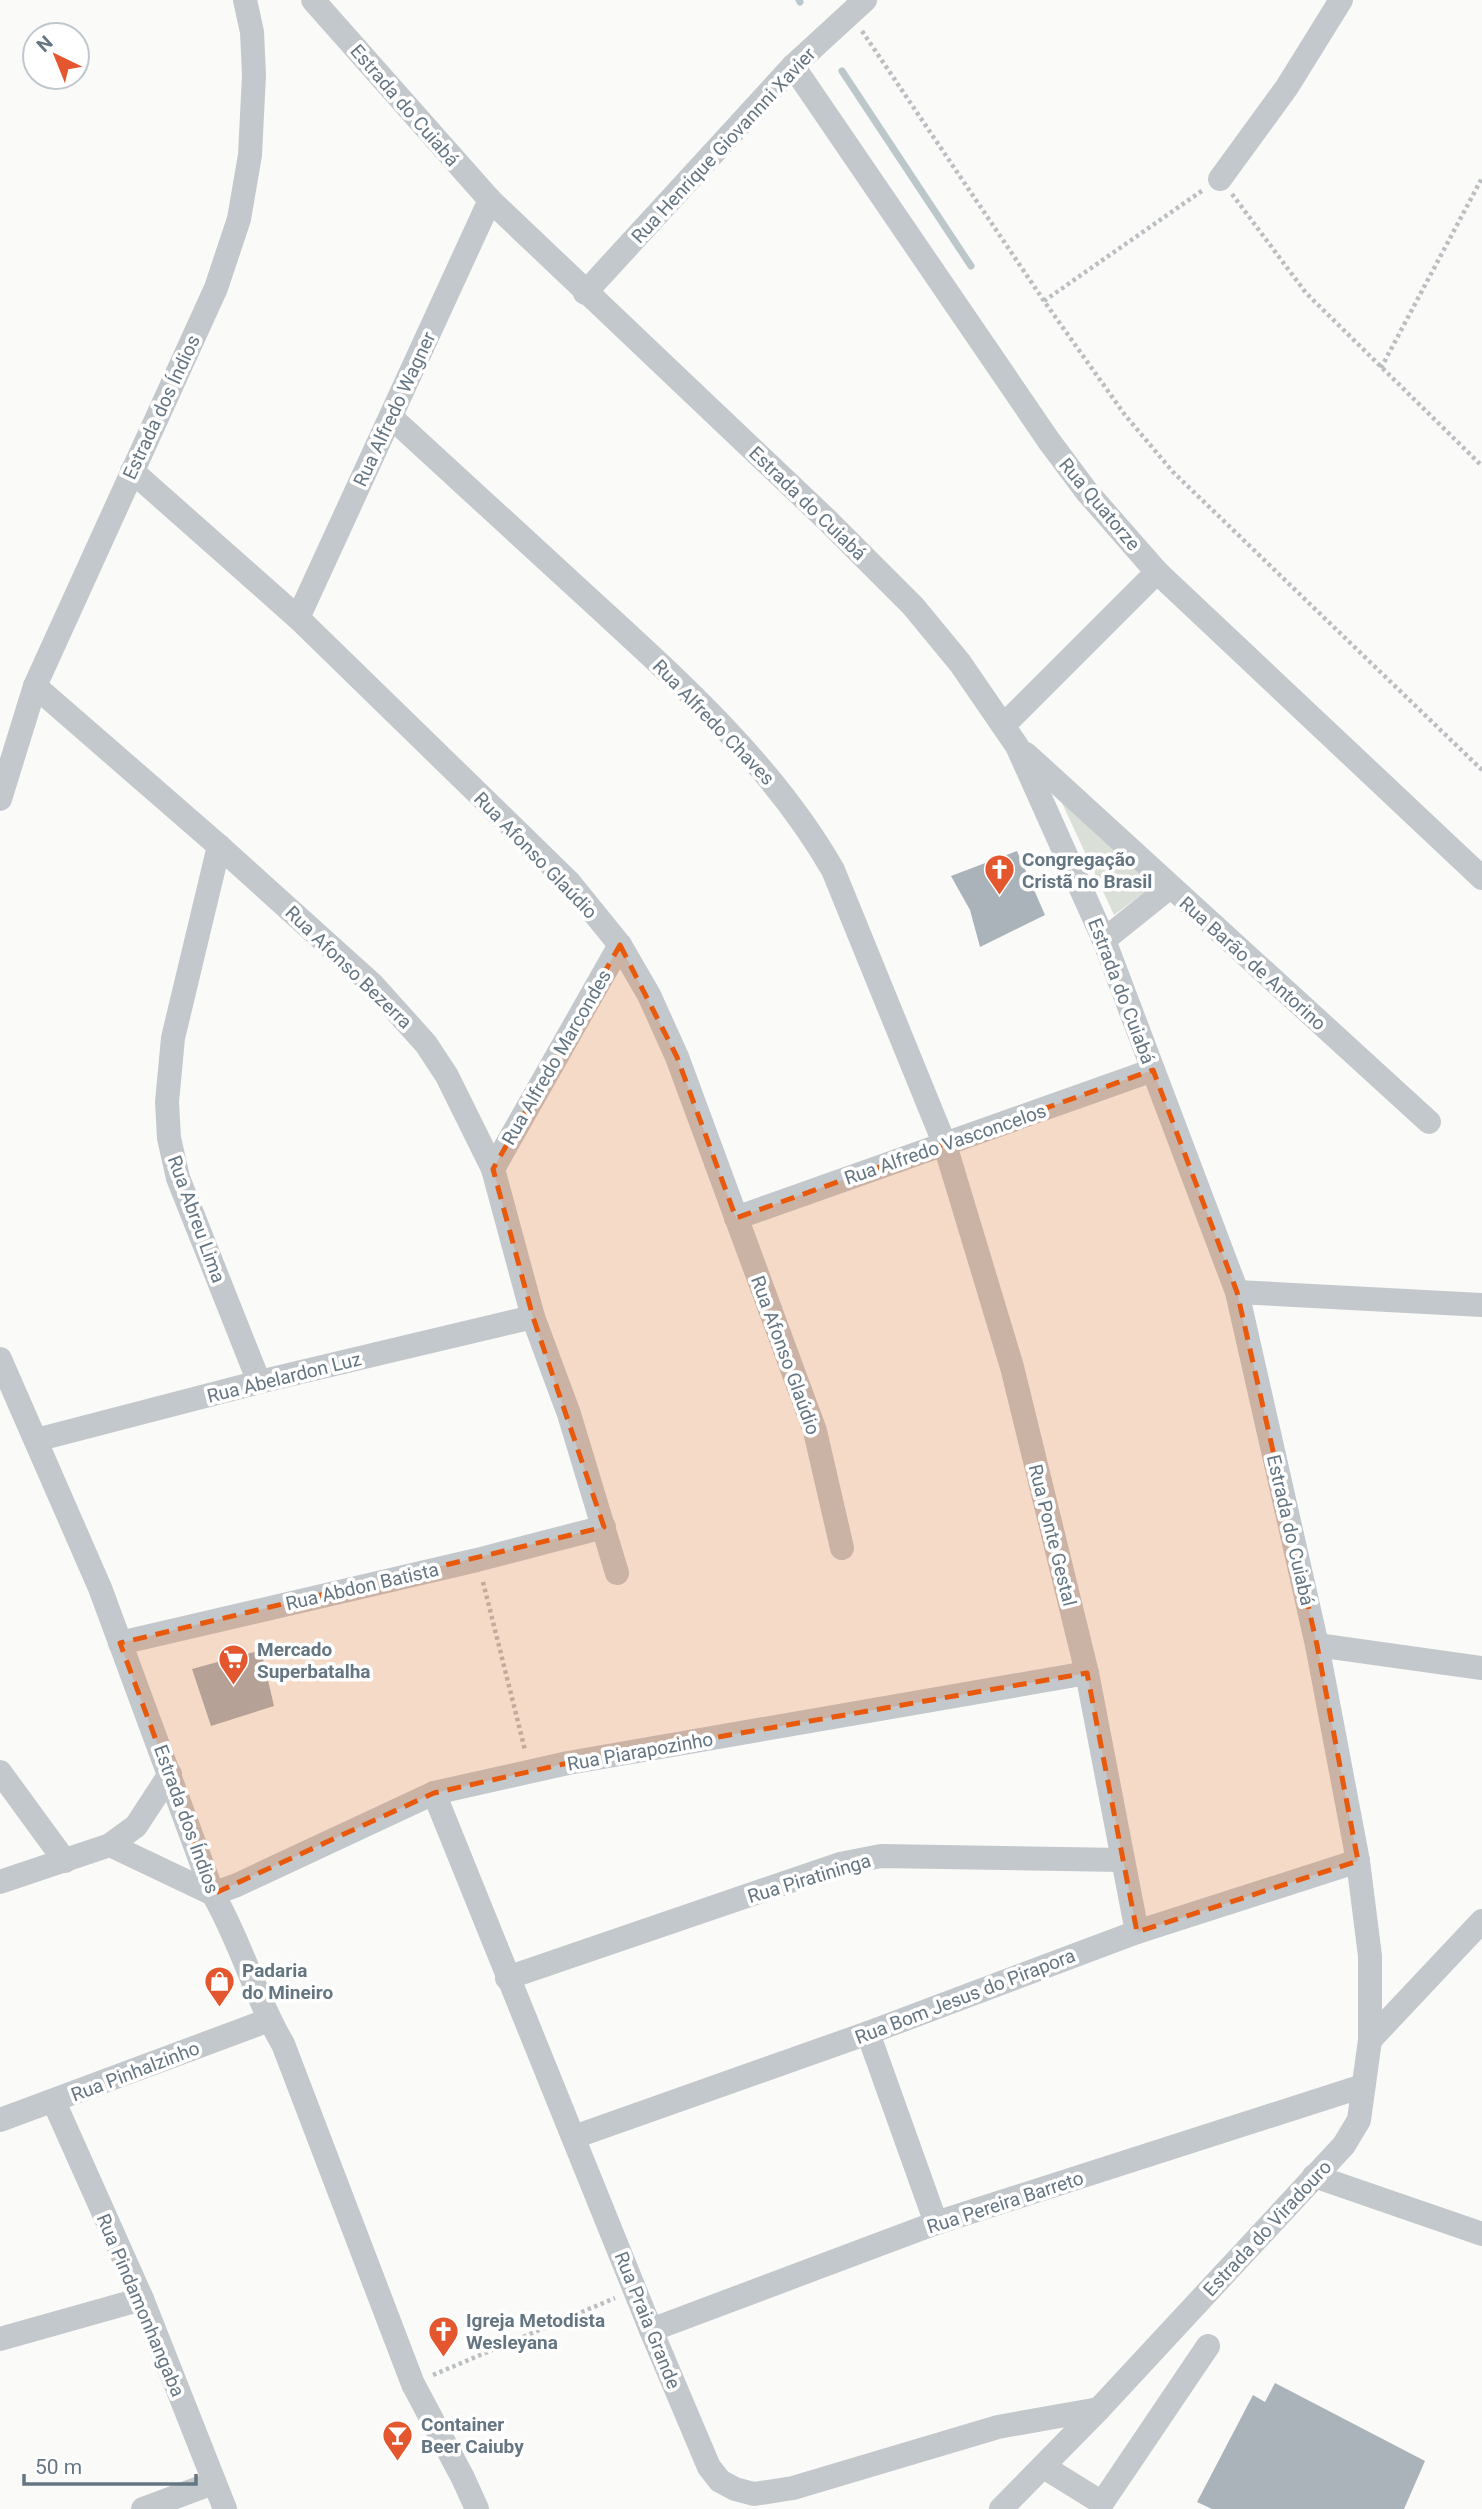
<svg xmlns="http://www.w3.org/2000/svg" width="1482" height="2509" font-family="Roboto,sans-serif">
  <rect width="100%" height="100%" fill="#fafaf8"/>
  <!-- green -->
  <path fill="#dadfd7" d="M1056,790L1157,883L1114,915Z"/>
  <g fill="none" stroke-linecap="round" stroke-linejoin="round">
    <!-- stream -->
    <g stroke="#bbc7cb" stroke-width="7">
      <path d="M799,0L800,2"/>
      <path d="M842,71L971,266"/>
    </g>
  </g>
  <!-- building -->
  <g fill="#aab3b9">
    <path d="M1017,851L1045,915L980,947L970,910L951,876Z"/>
    <path d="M261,1650L274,1706L211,1726L192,1669Z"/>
    <path d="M1275,2383L1425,2461L1404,2509H1212L1197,2502L1253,2395L1265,2402Z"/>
  </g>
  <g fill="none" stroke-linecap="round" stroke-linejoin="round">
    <!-- path -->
    <g stroke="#bbbfc2" stroke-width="4.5" stroke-dasharray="3.5 3.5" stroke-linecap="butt">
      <path d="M862,31L1044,301L1125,415L1173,472L1482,770"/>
      <path d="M1232,194L1306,293L1482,466"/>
      <path d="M1044,301L1203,190"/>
      <path d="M1381,368L1482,178"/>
      <path d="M483,1582L525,1750"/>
      <path d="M433,2375L615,2298"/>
    </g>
    <!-- minor -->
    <g stroke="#c3c8cc" stroke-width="24">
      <path d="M313,0L490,200L827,520L913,606L960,663L1017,746L1104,940L1237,1292L1317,1645L1358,1861L1370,1956V2040L1359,2120L1344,2145L1099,2409L1001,2509"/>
      <path d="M793,66L1049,441L1087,492L1157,572L1482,878"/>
      <path d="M1220,179L1287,87L1341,0"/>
      <path d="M585,293L793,66L865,0"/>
      <path d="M391,417C460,480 529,544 598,607C685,687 774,767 833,870L945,1145L1012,1367L1087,1673L1137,1932"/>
      <path d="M132,471L298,618L569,882L620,945L649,995L677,1057L815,1431L842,1548"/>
      <path d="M298,618L490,200"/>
      <path d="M35,686L219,846L373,985L426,1044L447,1076L493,1169L533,1317L569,1414L617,1573"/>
      <path d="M1004,725L1157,572"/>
      <path d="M1026,754L1429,1122"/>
      <path d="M0,799L35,686L216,288L239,219L250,155L254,75L252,32L245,0"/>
      <path d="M219,846L173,1038L167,1102L169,1138L178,1178L259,1382"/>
      <path d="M1104,940L1170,887"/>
      <path d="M493,1169L620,945"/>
      <path d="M736,1218L1153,1070"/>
      <path d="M1237,1292L1482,1305"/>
      <path d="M0,1359L100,1588L213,1894C241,1942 255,1997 283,2044L413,2384L463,2478L477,2509"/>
      <path d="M36,1440L259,1382L533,1317"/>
      <path d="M120,1643L477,1560L604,1527"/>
      <path d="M1317,1645L1482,1668"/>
      <path d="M0,1772L65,1861"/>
      <path d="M434,1793L651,2330L709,2467L720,2481L735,2489L754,2494L793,2488L998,2427L1099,2409"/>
      <path d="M110,1845L213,1894L237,1885L434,1793L568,1763L1087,1673"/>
      <path d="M0,1882L110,1845L136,1826L170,1774"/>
      <path d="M507,1978L840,1864L881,1856L1123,1860"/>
      <path d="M868,2033L936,2223"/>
      <path d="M1370,2040L1482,1921"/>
      <path d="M54,2102L142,2299L225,2509"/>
      <path d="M0,2120L269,2020"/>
      <path d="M574,2137L868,2033L1137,1932L1358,1861"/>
      <path d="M1314,2176L1482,2234"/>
      <path d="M651,2330L936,2223L1363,2086"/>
      <path d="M0,2339L142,2299"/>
      <path d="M1044,2467L1102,2503L1208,2346"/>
      <path d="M143,2509L213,2483"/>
    </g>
  </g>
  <!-- marked area -->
  <path fill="#e8590c" fill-opacity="0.2" stroke="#e8590c" stroke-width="5" stroke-dasharray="14 9" stroke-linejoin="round" d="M620,945L677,1057L736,1218L1153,1070L1237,1292L1317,1645L1358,1861L1137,1932L1087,1673L568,1763L434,1793L213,1894L120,1643L604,1527L533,1317L493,1169Z"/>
  <!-- icons -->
  <defs>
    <symbol id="church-pin" viewBox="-11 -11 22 30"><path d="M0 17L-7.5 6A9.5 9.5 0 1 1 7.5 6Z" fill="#e4572e" stroke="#fff"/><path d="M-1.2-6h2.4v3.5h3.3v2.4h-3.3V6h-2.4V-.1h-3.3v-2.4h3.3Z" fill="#fff"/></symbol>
    <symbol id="supermarket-pin" viewBox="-11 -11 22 30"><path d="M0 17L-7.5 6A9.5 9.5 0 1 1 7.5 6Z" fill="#e4572e" stroke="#fff"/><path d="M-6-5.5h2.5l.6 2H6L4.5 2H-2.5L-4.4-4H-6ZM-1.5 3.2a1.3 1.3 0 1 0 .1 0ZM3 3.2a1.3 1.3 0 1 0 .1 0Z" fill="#fff"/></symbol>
    <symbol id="shop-pin" viewBox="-11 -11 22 30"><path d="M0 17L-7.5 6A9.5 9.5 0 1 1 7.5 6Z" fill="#e4572e" stroke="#fff"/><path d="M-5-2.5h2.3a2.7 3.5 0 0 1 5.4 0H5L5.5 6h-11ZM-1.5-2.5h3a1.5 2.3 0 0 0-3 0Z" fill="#fff"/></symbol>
    <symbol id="bar-pin" viewBox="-11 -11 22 30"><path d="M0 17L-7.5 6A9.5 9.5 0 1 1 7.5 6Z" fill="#e4572e" stroke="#fff"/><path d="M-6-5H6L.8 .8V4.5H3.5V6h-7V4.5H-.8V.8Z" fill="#fff"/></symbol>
  </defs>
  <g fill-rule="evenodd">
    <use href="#church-pin" x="982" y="852" width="35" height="47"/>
    <use href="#supermarket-pin" x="216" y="1642" width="35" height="47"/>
    <use href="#shop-pin" x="202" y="1964" width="35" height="47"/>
    <use href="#church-pin" x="426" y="2314" width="35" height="47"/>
    <use href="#bar-pin" x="380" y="2418" width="35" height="47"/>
  </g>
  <g text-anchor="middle" stroke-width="7" stroke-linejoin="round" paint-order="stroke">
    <!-- street labels -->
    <g font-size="19" fill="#657683" stroke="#fff">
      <text transform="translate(405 105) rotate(49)" y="7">Estrada do Cuiabá</text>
      <text transform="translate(723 145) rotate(-47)" y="7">Rua Henrique Giovannni Xavier</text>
      <text transform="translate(161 407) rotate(-65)" y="7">Estrada dos Índios</text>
      <text transform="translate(394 409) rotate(-65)" y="7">Rua Alfredo Wagner</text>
      <text transform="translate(808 503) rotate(44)" y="7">Estrada do Cuiabá</text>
      <text transform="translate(1100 504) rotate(50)" y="7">Rua Quatorze</text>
      <text transform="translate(714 722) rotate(46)" y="7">Rua Alfredo Chaves</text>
      <text transform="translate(536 855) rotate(46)" y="7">Rua Afonso Glaúdio</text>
      <text transform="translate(1253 963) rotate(42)" y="7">Rua Barão de Antorino</text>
      <text transform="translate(349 967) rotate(44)" y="7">Rua Afonso Bezerra</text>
      <text transform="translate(1122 991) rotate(69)" y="7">Estrada do Cuiabá</text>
      <text transform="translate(556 1057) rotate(-60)" y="7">Rua Alfredo Marcondes</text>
      <text transform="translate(945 1144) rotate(-19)" y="7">Rua Alfredo Vasconcelos</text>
      <text transform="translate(197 1219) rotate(70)" y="7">Rua Abreu Lima</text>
      <text transform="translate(786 1355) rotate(70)" y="7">Rua Afonso Glaúdio</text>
      <text transform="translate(284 1377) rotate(-14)" y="7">Rua Abelardon Luz</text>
      <text transform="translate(1291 1530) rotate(77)" y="7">Estrada do Cuiabá</text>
      <text transform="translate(1053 1535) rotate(76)" y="7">Rua Ponte Gestal</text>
      <text transform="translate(362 1586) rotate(-13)" y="7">Rua Abdon Batista</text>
      <text transform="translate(640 1751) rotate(-10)" y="7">Rua Piarapozinho</text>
      <text transform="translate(187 1819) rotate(70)" y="7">Estrada dos Índios</text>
      <text transform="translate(809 1878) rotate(-17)" y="7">Rua Piratininga</text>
      <text transform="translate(965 1996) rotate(-21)" y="7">Rua Bom Jesus do Pirapora</text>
      <text transform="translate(135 2071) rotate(-21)" y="7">Rua Pinhalzinho</text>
      <text transform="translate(1005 2202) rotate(-18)" y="7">Rua Pereira Barreto</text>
      <text transform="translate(1267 2228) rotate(-47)" y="7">Estrada do Viradouro</text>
      <text transform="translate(141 2305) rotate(67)" y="7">Rua Pindamonhangaba</text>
      <text transform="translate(648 2320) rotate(68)" y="7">Rua Praia Grande</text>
    </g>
    <!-- poi labels -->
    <g font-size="19" font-weight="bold" fill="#657683" stroke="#fff" text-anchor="start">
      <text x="1022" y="866">Congregação<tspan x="1022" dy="22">Cristã no Brasil</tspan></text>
      <text x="257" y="1656">Mercado<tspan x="257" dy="22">Superbatalha</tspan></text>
      <text x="242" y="1977">Padaria<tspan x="242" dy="22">do Mineiro</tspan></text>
      <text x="466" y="2327">Igreja Metodista<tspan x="466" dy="22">Wesleyana</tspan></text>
      <text x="421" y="2431">Container<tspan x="421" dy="22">Beer Caiuby</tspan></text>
    </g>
  </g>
  <!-- north arrow -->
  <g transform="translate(56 56) rotate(317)"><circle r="33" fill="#ffffff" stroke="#c1c8cd" stroke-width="2"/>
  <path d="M0-5L12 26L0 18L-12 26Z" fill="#e4572e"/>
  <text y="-10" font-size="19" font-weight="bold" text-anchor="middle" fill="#657683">N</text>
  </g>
  <!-- scale -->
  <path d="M24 2474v10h172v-10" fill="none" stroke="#657683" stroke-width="3.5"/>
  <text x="35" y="2474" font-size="21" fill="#657683" stroke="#ffffff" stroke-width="5" paint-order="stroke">50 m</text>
</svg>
